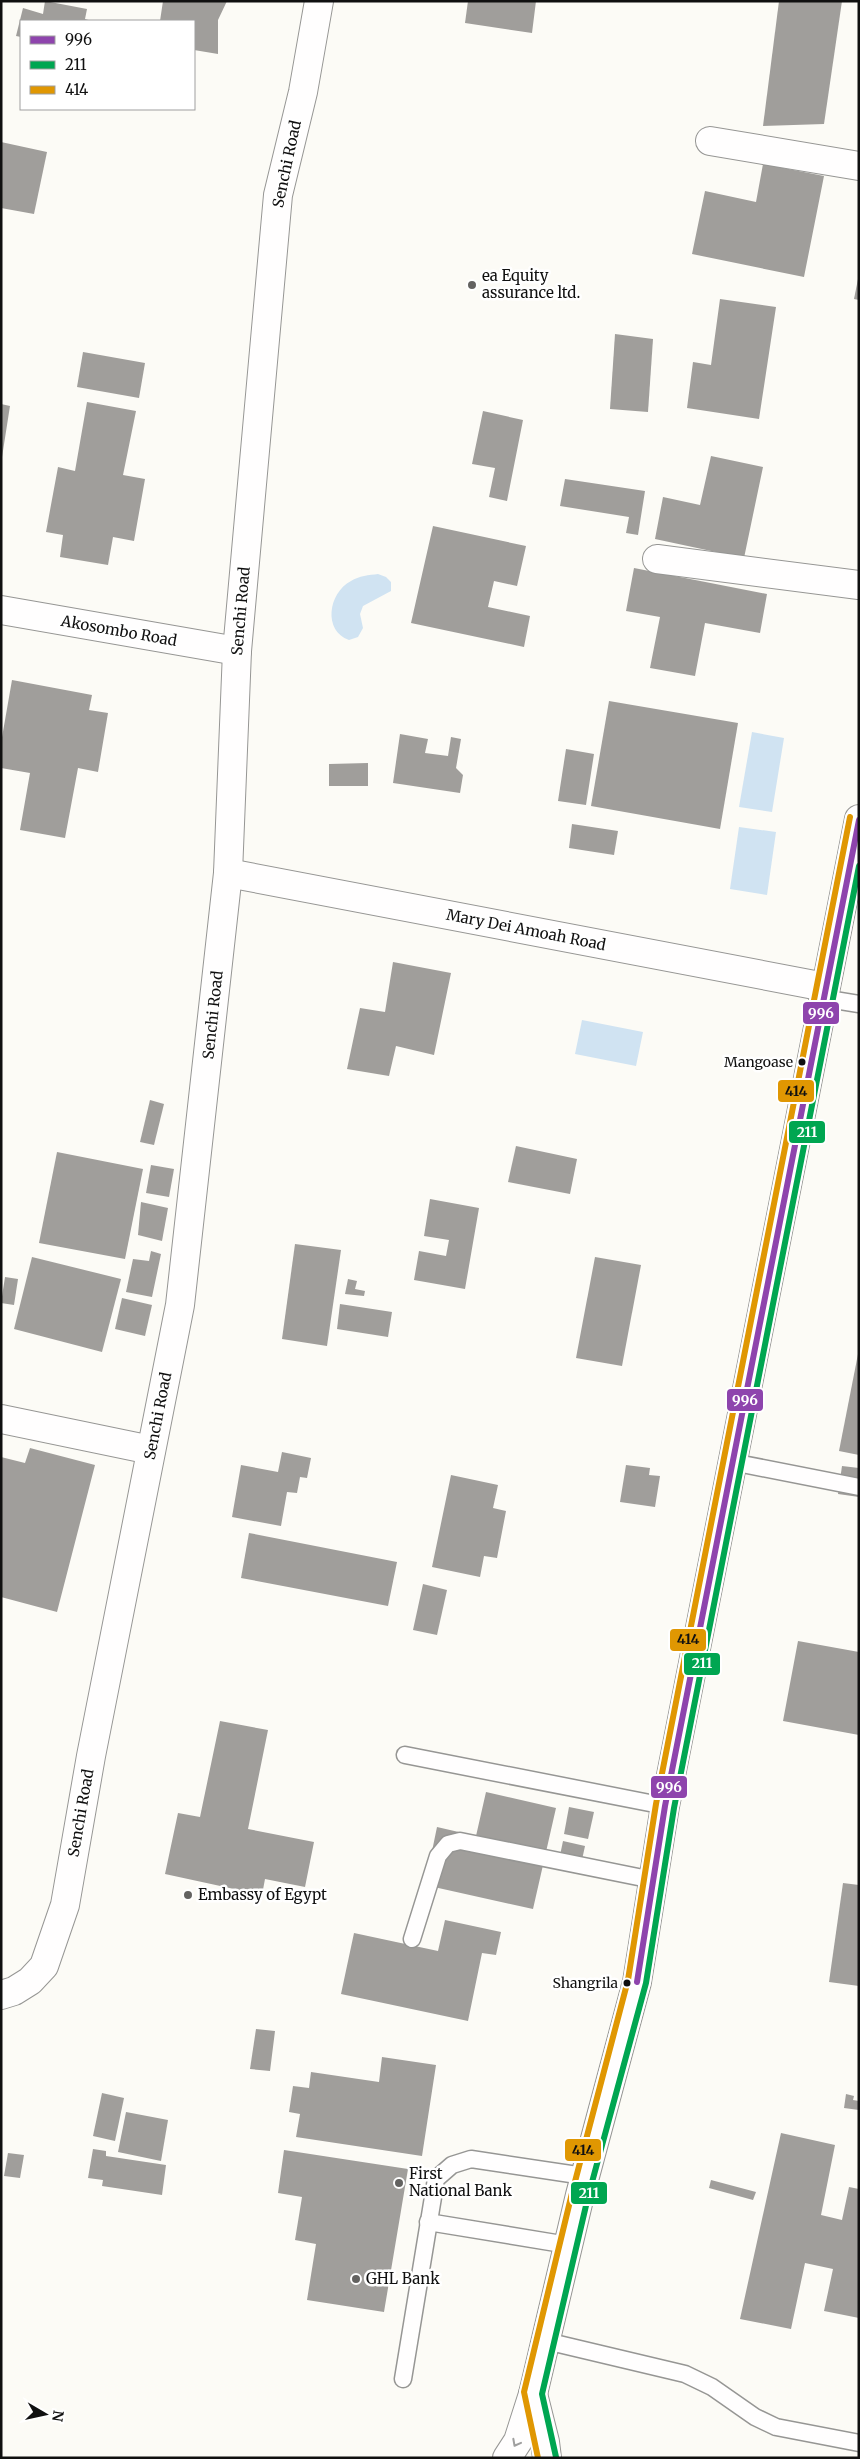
<svg xmlns="http://www.w3.org/2000/svg" width="860" height="2459" font-family="Merriweather,serif">
  <rect width="100%" height="100%" fill="#fcfbf6"/>
  <!-- water -->
  <g fill="#d0e3f2">
    <path d="M378,574L386,577L391,582V591L363,606L360,614L363,628L358,637L349,640C323,631 328,593 351,581C359,576 369,575 378,574Z"/>
    <path d="M752,732L784,738L772,812L739,807Z"/>
    <path d="M739,827L776,832L767,895L730,889Z"/>
    <path d="M582,1020L643,1032L636,1066L575,1054Z"/>
  </g>
  <!-- building -->
  <g fill="#a09e9b">
    <path d="M45,1L87,9L85,19L92,21H21V37L16,36L23,8L43,14Z"/>
    <path d="M163,1H227L218,20V54L194,50V21H160Z"/>
    <path d="M468,1H536L532,33L465,23Z"/>
    <path d="M779,1H842L824,124L763,126Z"/>
    <path d="M1,142L47,152L34,214L1,208Z"/>
    <path d="M763,164L824,176L804,277L692,254L705,191L756,202Z"/>
    <path d="M858,279H859V300L854,299Z"/>
    <path d="M720,299L776,307L759,419L687,408L693,362L711,365Z"/>
    <path d="M615,334L653,339L648,412L610,409Z"/>
    <path d="M83,352L145,363L139,398L77,387Z"/>
    <path d="M87,402L136,411L123,475L145,479L134,541L113,537L108,565L60,557L63,535L46,532L58,467L75,471Z"/>
    <path d="M1,404L10,406L2,457H1Z"/>
    <path d="M483,411L523,420L507,501L489,497L495,468L472,464Z"/>
    <path d="M711,456L763,467L744,558L655,539L663,497L700,505Z"/>
    <path d="M565,479L645,491L638,535L626,533L629,517L560,506Z"/>
    <path d="M433,526L526,546L517,586L494,581L488,607L530,616L524,647L411,623Z"/>
    <path d="M634,568L767,594L760,633L705,623L695,676L650,668L660,617L626,611Z"/>
    <path d="M12,680L92,695L89,710L108,713L98,772L78,768L65,838L20,830L30,773L1,768V743Z"/>
    <path d="M609,701L738,723L720,829L591,806Z"/>
    <path d="M400,734L428,739L425,753L448,756L451,737L461,739L456,768L463,775L460,793L393,783Z"/>
    <path d="M566,749L594,754L586,805L558,801Z"/>
    <path d="M368,763V786H329V764Z"/>
    <path d="M572,824L618,831L614,855L569,848Z"/>
    <path d="M393,962L451,973L434,1055L396,1046L389,1076L347,1069L360,1008L385,1012Z"/>
    <path d="M150,1100L164,1104L154,1145L140,1142Z"/>
    <path d="M516,1146L577,1159L570,1194L508,1182Z"/>
    <path d="M57,1152L143,1169L125,1259L39,1243Z"/>
    <path d="M151,1165L174,1169L169,1197L146,1193Z"/>
    <path d="M430,1199L479,1208L465,1289L414,1280L419,1251L446,1256L449,1240L424,1236Z"/>
    <path d="M141,1202L168,1208L162,1241L138,1235Z"/>
    <path d="M295,1244L341,1250L327,1346L282,1339Z"/>
    <path d="M151,1251L161,1254L152,1297L126,1292L133,1259L149,1261Z"/>
    <path d="M32,1257L121,1279L102,1352L14,1329Z"/>
    <path d="M595,1257L641,1265L622,1366L576,1358Z"/>
    <path d="M5,1277L18,1279L14,1305L1,1303Z"/>
    <path d="M348,1279L357,1281L355,1289L365,1291L364,1296L345,1294Z"/>
    <path d="M122,1298L152,1305L145,1336L115,1329Z"/>
    <path d="M340,1304L392,1312L388,1337L337,1329Z"/>
    <path d="M858,1354H859V1455L839,1451Z"/>
    <path d="M30,1448L95,1465L57,1612L1,1597V1457L25,1463Z"/>
    <path d="M282,1452L311,1458L307,1478L300,1477L297,1493L287,1492L281,1526L232,1517L241,1465L278,1472Z"/>
    <path d="M626,1465L650,1468L649,1475L660,1476L655,1507L620,1502Z"/>
    <path d="M842,1466L859,1468V1497L838,1494Z"/>
    <path d="M451,1475L498,1485L493,1508L506,1511L497,1558L484,1556L480,1577L432,1567Z"/>
    <path d="M249,1533L397,1562L388,1606L241,1578Z"/>
    <path d="M423,1584L447,1590L437,1635L413,1630Z"/>
    <path d="M798,1641L859,1652V1735L783,1721Z"/>
    <path d="M220,1721L268,1730L248,1829L314,1842L305,1887L265,1879L262,1895L165,1874L178,1813L200,1817Z"/>
    <path d="M486,1792L556,1808L533,1909L425,1885L437,1827L476,1836Z"/>
    <path d="M569,1807L594,1812L588,1839L564,1834Z"/>
    <path d="M563,1841L585,1846L580,1869L558,1865Z"/>
    <path d="M843,1883L859,1885V1986L829,1982Z"/>
    <path d="M445,1920L501,1932L496,1955L482,1953L468,2021L341,1994L354,1933L438,1951Z"/>
    <path d="M256,2029L275,2031L270,2071L250,2069Z"/>
    <path d="M382,2057L436,2065L422,2156L296,2137L300,2114L289,2112L293,2086L309,2088L311,2072L379,2082Z"/>
    <path d="M102,2093L124,2098L115,2141L93,2136Z"/>
    <path d="M846,2094L854,2096L853,2100L859,2101V2110L844,2108Z"/>
    <path d="M126,2112L168,2120L161,2161L118,2152Z"/>
    <path d="M781,2133L835,2145L821,2215L842,2220L849,2187L859,2189V2318L824,2311L833,2269L805,2263L791,2329L740,2319Z"/>
    <path d="M93,2149L106,2151V2156L166,2165L162,2195L102,2186L103,2180L88,2178Z"/>
    <path d="M284,2150L408,2169L384,2312L307,2300L316,2244L295,2240L302,2197L278,2193Z"/>
    <path d="M8,2153L24,2155L20,2178L4,2176Z"/>
    <path d="M711,2180L756,2192L753,2200L709,2188Z"/>
  </g>
  <g fill="none" stroke-linecap="round" stroke-linejoin="round">
    <defs>
      <g id="lane">
        <path d="M822,998L859,1004"/>
        <path d="M732,1462L859,1487"/>
        <path d="M405,1755L665,1806"/>
        <path d="M412,1939L438,1856L448,1844L460,1841L653,1880"/>
        <path d="M428,2222L568,2245"/>
        <path d="M546,2341L685,2374L712,2387L755,2417L776,2427L859,2443"/>
        <path d="M403,2379L436,2179L452,2165L471,2159L584,2176"/>
      </g>
      <g id="street">
        <path d="M710,141L859,166"/>
        <path d="M657,559L859,585"/>
        <path d="M1,610L237,651"/>
        <path d="M228,873L825,987"/>
        <path d="M1,1419L151,1450"/>
        <path d="M1,1995L14,1991L30,1981L44,1966L65,1905L91,1756L180,1305L228,873L237,651L278,195L303,92L319,1"/>
        <path d="M533,2394L545,2442L547,2458"/>
        <path d="M507,2458L518,2441L533,2394L580,2195L637,1982L665,1806L859,819"/>
      </g>
    </defs>
    <!-- lane casing -->
    <use href="#lane" stroke="#969694" stroke-width="19"/>
    <!-- street casing -->
    <use href="#street" stroke="#969694" stroke-width="30"/>
    <!-- lane -->
    <use href="#lane" stroke="#fffefe" stroke-width="16"/>
    <!-- street -->
    <use href="#street" stroke="#fffefe" stroke-width="28"/>
    <defs>
      <path id="bus-1" d="M637,1982L665,1806L859,820"/>
      <path id="bus-2" d="M556,2457L542,2394L588,2197L646,1983L674,1808L859,866"/>
      <path id="bus-3" d="M538,2458L524,2392L572,2193L628,1980L656,1804L850,817"/>
    </defs>
    <!-- bus-1 casing -->
    <use href="#bus-1" stroke="#fff" stroke-width="10"/>
    <!-- bus-2 casing -->
    <use href="#bus-2" stroke="#fff" stroke-width="10"/>
    <!-- bus-3 casing -->
    <use href="#bus-3" stroke="#fff" stroke-width="10"/>
    <!-- bus-1 -->
    <use href="#bus-1" stroke="#8e44ad" stroke-width="6"/>
    <!-- bus-2 -->
    <use href="#bus-2" stroke="#00a651" stroke-width="6"/>
    <!-- bus-3 -->
    <use href="#bus-3" stroke="#e09702" stroke-width="6"/>
  </g>
  <!-- one-way arrows -->
  <defs><path id="oneway-chevron" d="M-2-3.5L2.5 0L-2 3.5" fill="none" stroke-width="1.6" stroke-linecap="round" stroke-linejoin="round" transform="scale(1.25)"/></defs>
  <use stroke="#9f9f9f" href="#oneway-chevron" transform="translate(516 2443) rotate(118)"/>
  <!-- markers -->
  <g fill="#636260" stroke="#fff" stroke-width="2">
    <circle cx="472" cy="285" r="5"/>
    <circle cx="188" cy="1895" r="5"/>
    <circle cx="399" cy="2183" r="5"/>
    <circle cx="356" cy="2279" r="5"/>
  </g>
  <g fill="#101010" stroke="#fff" stroke-width="2">
    <circle cx="802" cy="1062" r="4.5"/>
    <circle cx="627" cy="1983" r="4.5"/>
  </g>
  <g text-anchor="middle" stroke-width="5" stroke-linejoin="round" paint-order="stroke">
    <!-- bus labels -->
    <g font-size="14" fill="#101010" stroke="#fff" text-anchor="end">
      <text x="793" y="1067">Mangoase</text>
      <text x="618" y="1988">Shangrila</text>
    </g>
    <!-- street labels -->
    <g font-size="15" fill="#101010" stroke="#fff">
      <text transform="translate(287 164) rotate(-78)" y="5">Senchi Road</text>
      <text transform="translate(241 611) rotate(-85)" y="5">Senchi Road</text>
      <text transform="translate(119 631) rotate(10)" y="5">Akosombo Road</text>
      <text transform="translate(526 930) rotate(11)" y="5">Mary Dei Amoah Road</text>
      <text transform="translate(213 1015) rotate(-84)" y="5">Senchi Road</text>
      <text transform="translate(158 1416) rotate(-79)" y="5">Senchi Road</text>
      <text transform="translate(81 1813) rotate(-80)" y="5">Senchi Road</text>
    </g>
    <!-- poi labels -->
    <g font-size="15" fill="#101010" stroke="#fff" text-anchor="start">
      <text x="482" y="281">ea Equity<tspan x="482" dy="17">assurance ltd.</tspan></text>
      <text x="198" y="1900">Embassy of Egypt</text>
      <text x="409" y="2179">First<tspan x="409" dy="17">National Bank</tspan></text>
      <text x="366" y="2284">GHL Bank</text>
    </g>
  </g>
  <g stroke="#fff" stroke-width="2">
    <rect x="802" y="1001" width="38" height="24" rx="5" fill="#8e44ad"/>
    <rect x="777" y="1079" width="38" height="24" rx="5" fill="#e09702"/>
    <rect x="788" y="1120" width="38" height="24" rx="5" fill="#00a651"/>
    <rect x="726" y="1388" width="38" height="24" rx="5" fill="#8e44ad"/>
    <rect x="669" y="1628" width="38" height="24" rx="5" fill="#e09702"/>
    <rect x="683" y="1652" width="38" height="24" rx="5" fill="#00a651"/>
    <rect x="650" y="1775" width="38" height="24" rx="5" fill="#8e44ad"/>
    <rect x="564" y="2138" width="38" height="24" rx="5" fill="#e09702"/>
    <rect x="570" y="2181" width="38" height="24" rx="5" fill="#00a651"/>
  </g>
  <g font-size="14" text-anchor="middle" font-weight="bold" fill="#fff">
    <text x="821" y="1018">996</text>
    <text x="807" y="1137">211</text>
    <text x="745" y="1405">996</text>
    <text x="702" y="1668">211</text>
    <text x="669" y="1792">996</text>
    <text x="589" y="2198">211</text>
  </g>
  <g font-size="14" text-anchor="middle" font-weight="bold" fill="#111">
    <text x="796" y="1096">414</text>
    <text x="688" y="1644">414</text>
    <text x="583" y="2155">414</text>
  </g>
  <!-- border -->
  <rect width="860" height="2459" fill="none" stroke="#101010" stroke-width="5"/>
  <!-- legend -->
  <rect x="20" y="20" width="175" height="90" fill="#ffffff" stroke="#9f9f9f"/>
  <rect x="30" y="36" width="25" height="8" fill="#8e44ad" stroke="#9f9f9f"/>
  <text x="65" y="45" font-size="15" fill="#101010">996</text>
  <rect x="30" y="61" width="25" height="8" fill="#00a651" stroke="#9f9f9f"/>
  <text x="65" y="70" font-size="15" fill="#101010">211</text>
  <rect x="30" y="86" width="25" height="8" fill="#e09702" stroke="#9f9f9f"/>
  <text x="65" y="95" font-size="15" fill="#101010">414</text>
  <!-- north arrow -->
  <g transform="translate(45 2414) rotate(99)" stroke="#ffffff" stroke-width="4" paint-order="stroke">
  <path d="M0-4L9 19L0 12L-9 19Z" fill="#101010"/>
  <text y="-8" font-size="14" font-weight="bold" text-anchor="middle" fill="#101010">N</text>
  </g>
</svg>
